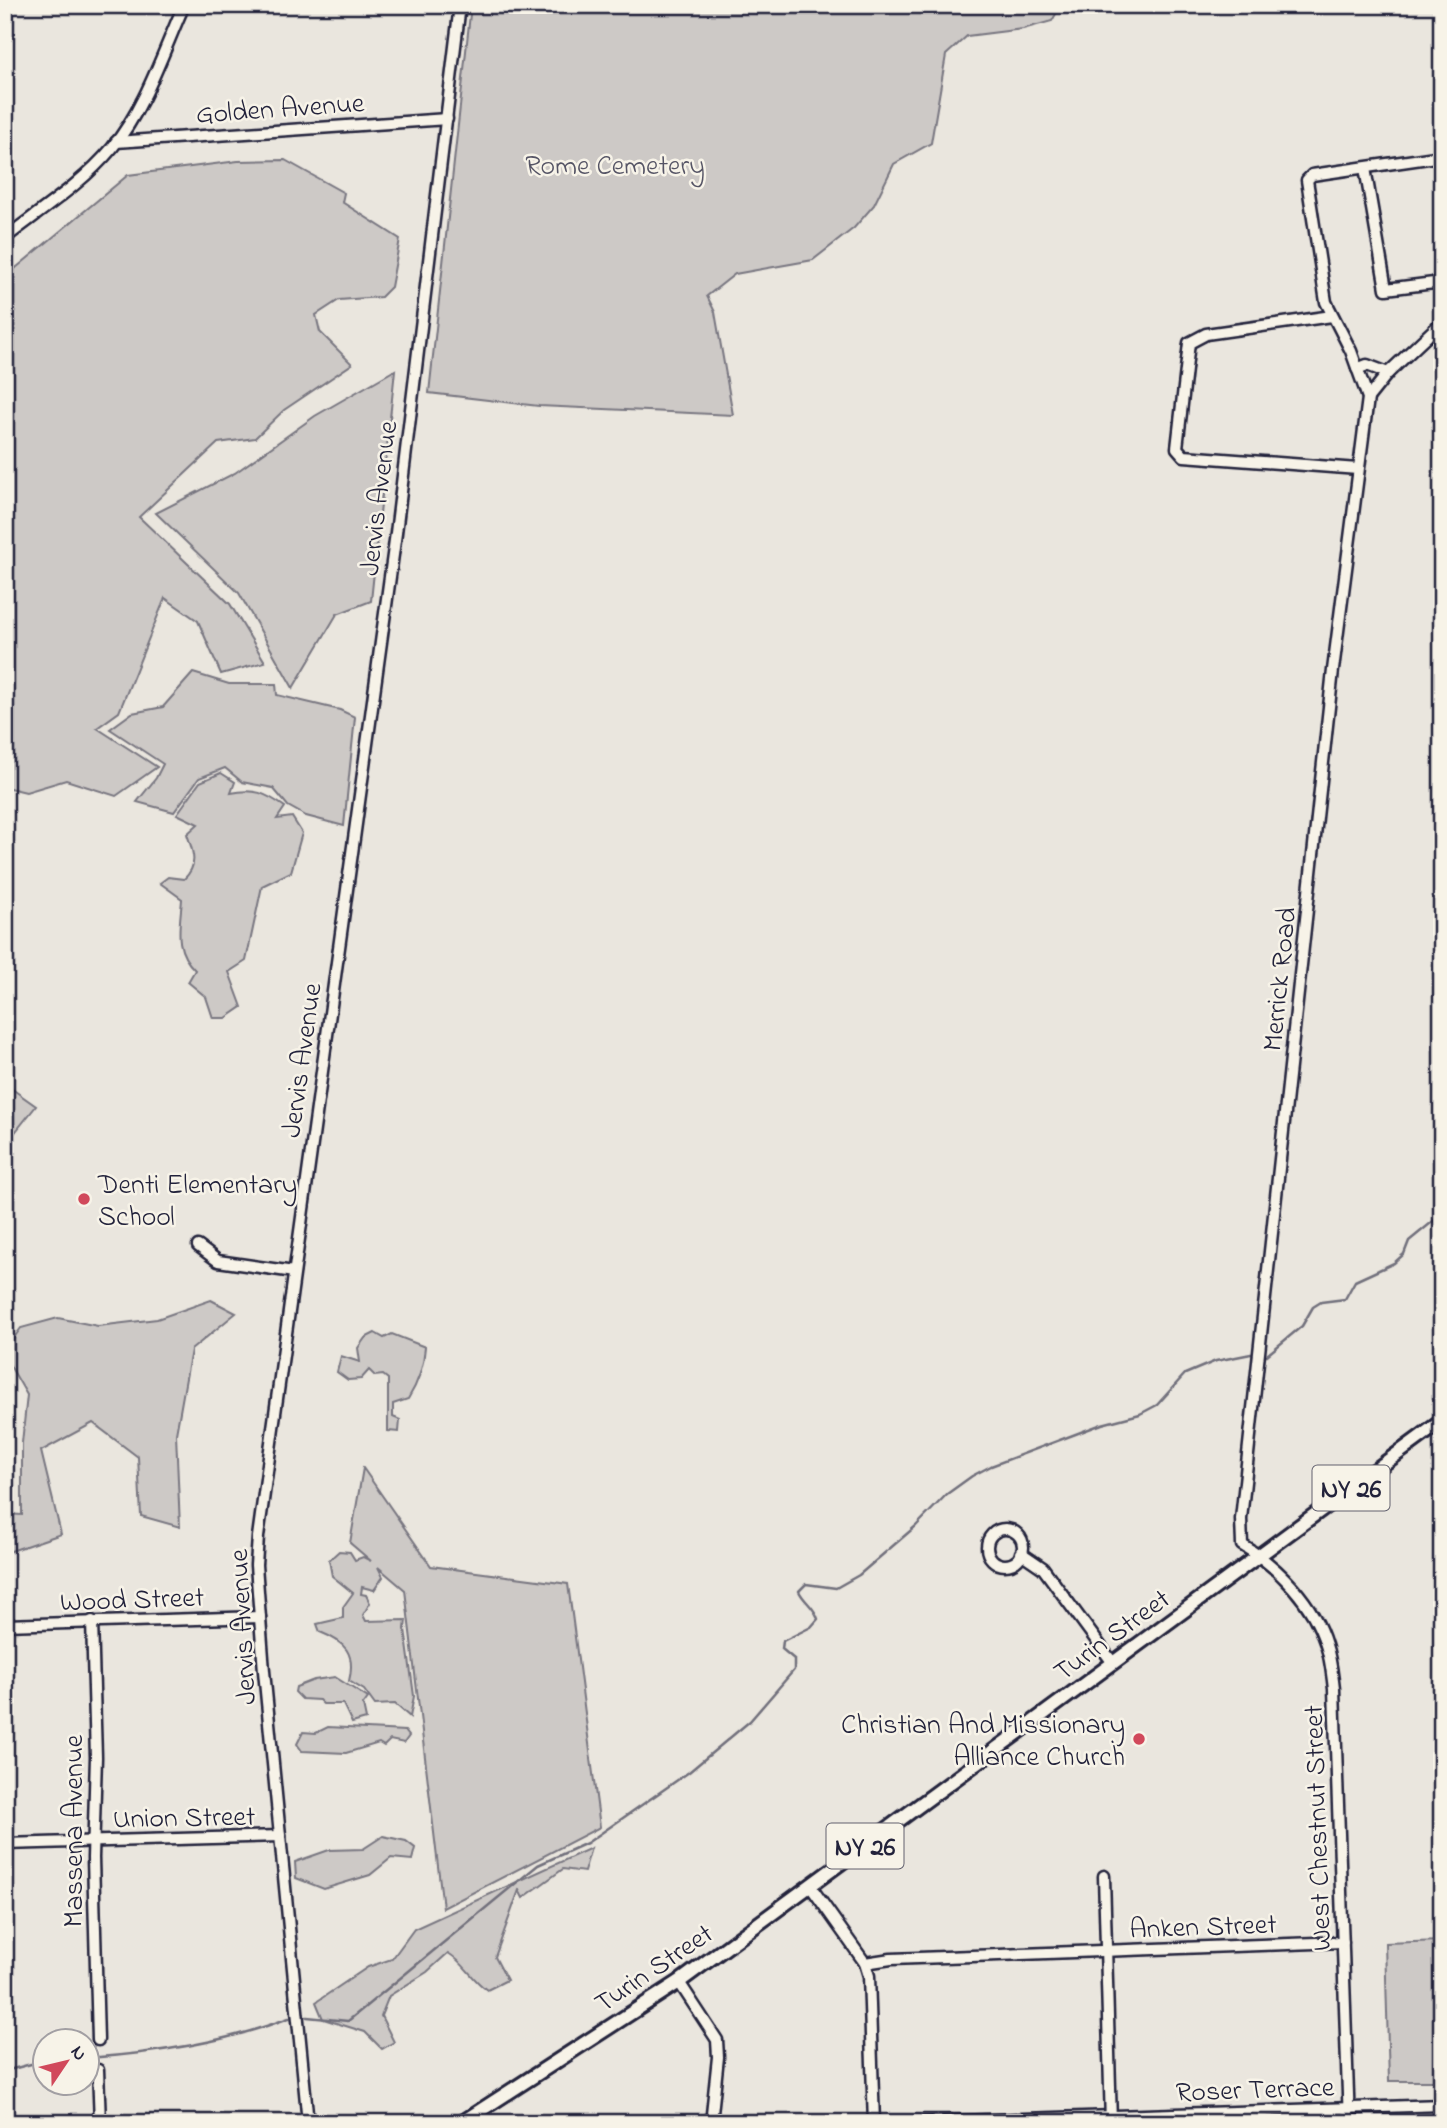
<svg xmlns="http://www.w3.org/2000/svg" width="1447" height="2128" font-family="'Indie Flower',sans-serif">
  <rect width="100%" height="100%" fill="#eae6de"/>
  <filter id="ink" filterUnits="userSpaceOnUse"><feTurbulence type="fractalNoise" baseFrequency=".0143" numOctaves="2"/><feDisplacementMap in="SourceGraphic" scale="14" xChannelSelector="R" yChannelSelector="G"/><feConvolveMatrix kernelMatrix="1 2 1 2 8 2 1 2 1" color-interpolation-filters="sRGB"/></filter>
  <g filter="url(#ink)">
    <!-- green -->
    <g fill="#cdc9c6" stroke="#787680" stroke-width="2">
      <path d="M471,5H1061L1052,21L1023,29L967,36L946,55L931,143L894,164L874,205L854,228L813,260L735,274L707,296L715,312L733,415L539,406L429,393Z"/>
      <path d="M285,160L344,193L342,202L400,239L391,287L381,297L339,300L316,315L320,332L352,364L284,410L255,438L218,443L139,517L230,604L265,662L221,674L198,621L165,598L119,712L97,728L157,767L116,796L66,780L26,792L5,787V277L128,175L238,161Z"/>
      <path d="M395,370L371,601L337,614L293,688L239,593L156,513L235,473L315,416Z"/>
      <path d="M193,673L229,684H276L277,695L340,710L355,717L344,826L306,816L288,806L273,788L242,782L225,768L199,778L174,812L137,802L156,778L163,764L110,729L132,713L163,707Z"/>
      <path d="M221,773L235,782L231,793C255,788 265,793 285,807L277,819L292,817L302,833L291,872L262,886L246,961L229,972L242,1007L226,1018H213L206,997L188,982L195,970C173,949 180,927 182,899L160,883L168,877L184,879C199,865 193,852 187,834L198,824L177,814L200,782Z"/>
      <path d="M5,1084L36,1106L5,1145Z"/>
      <path d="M211,1300L236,1313L191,1350L176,1434L180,1527L141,1516L138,1457L93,1423L41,1451L61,1534L5,1553V1514L22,1515V1443L27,1395L5,1357V1350L21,1328L58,1318L98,1326L157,1319Z"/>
      <path d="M375,1333L384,1338L392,1334L425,1347C424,1366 418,1383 408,1399L393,1404V1417L400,1420L399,1432L388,1431V1379L383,1375L375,1376L369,1370L361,1379L348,1380L337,1372L341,1356L360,1362L358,1348L365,1338Z"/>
      <path d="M363,1468L431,1566L568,1584L600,1827L443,1908L405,1590L378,1567L383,1577L374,1590L362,1587L361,1594L366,1595L370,1603L363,1615L366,1621L406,1620L405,1629L414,1696L410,1717L395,1704L375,1705L364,1690L349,1681C356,1653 345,1642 320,1632L317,1624L343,1618V1607L353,1593L332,1576L329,1560L339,1551L350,1552L355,1560L363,1557L371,1561L350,1543Z"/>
      <path d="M335,1677L368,1698L363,1705L366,1719L352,1723L343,1704H323L319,1700L302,1699L295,1692L296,1687L314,1680Z"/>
      <path d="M328,1727L405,1731L409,1736L404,1743L390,1740L384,1746L379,1743L346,1753L302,1751L297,1744L303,1732L316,1733Z"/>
      <path d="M383,1836L406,1841L415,1848L412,1860L391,1858L370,1875L324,1889L296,1878L295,1862L329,1850L363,1849Z"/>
      <path d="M591,1848L584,1872L563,1869L523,1898L519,1890L495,1957L507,1980L487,1990C472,1980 464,1962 448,1953L427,1972L389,1996L381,2016L394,2042L382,2049L365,2032L323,2019L316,2002L368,1967L392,1959L414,1929Z"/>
      <path d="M1442,1941V2081H1389L1385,1943Z"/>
    </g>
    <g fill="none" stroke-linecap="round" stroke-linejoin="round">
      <!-- stream -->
      <g stroke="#716f7b" stroke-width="2.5">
        <path d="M1267,1355L1302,1326L1313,1307L1321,1302L1345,1299L1355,1281L1394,1263L1404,1254L1409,1241L1442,1214"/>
        <path d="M307,2017L348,2021L538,1865L587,1843L689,1772L750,1721L794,1670V1659L782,1649L783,1641L811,1627L818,1619C815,1607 804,1602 799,1591L806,1584L836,1588L859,1575L916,1526L947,1494L972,1476L991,1466L1102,1424L1140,1414L1157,1405L1185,1374L1216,1361L1251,1354"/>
        <path d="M88,2058C156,2053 224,2043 289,2018"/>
        <path d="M5,2071L46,2060"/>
      </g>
      <defs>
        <g id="minor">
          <path d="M116,142L447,119"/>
          <path d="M1365,168L1386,289L1442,282"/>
          <path d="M5,238C41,210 83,183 112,148C145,108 163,52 184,5"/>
          <path d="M1332,316L1206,334L1189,343L1177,448L1184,456L1358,469"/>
          <path d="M1357,369L1367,365L1388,373"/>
          <path d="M1368,398L1388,373L1442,322"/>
          <path d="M198,1246L218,1261L294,1272"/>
          <circle cx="1005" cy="1547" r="18"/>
          <path d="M1021,1553L1043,1568L1113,1663"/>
          <path d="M92,1621L96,1757L93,1858L98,2040"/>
          <path d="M5,1625L260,1617"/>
          <path d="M5,1844L280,1836"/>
          <path d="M1104,1876L1111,2123"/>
          <path d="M811,1887L865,1963L869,1976L874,2123"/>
          <path d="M865,1963L891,1959L1343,1942"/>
          <path d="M679,1982L717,2040L718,2057L711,2123"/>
          <path d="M98,2070L100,2123"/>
          <path d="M308,2123L264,1671L256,1565L258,1537L396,533L460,5"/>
          <path d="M901,2123L1442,2105"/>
          <path d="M1349,2123L1334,1689C1332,1674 1331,1659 1326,1645C1314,1604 1278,1566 1242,1545L1241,1519L1333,670L1368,398L1351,351L1326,302L1307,180L1312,175L1442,156"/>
        </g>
        <path id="major" d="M461,2123L679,1982L1442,1421"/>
      </defs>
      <!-- minor casing -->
      <use href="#minor" stroke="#22223b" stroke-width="15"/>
      <!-- major casing -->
      <use href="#major" stroke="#22223b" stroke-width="18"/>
      <!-- minor -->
      <use href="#minor" stroke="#f7f3e8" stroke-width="10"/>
      <!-- major -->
      <use href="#major" stroke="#f7f3e8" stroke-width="12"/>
    </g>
  </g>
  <!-- markers -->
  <g fill="#d1495b" stroke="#f7f3e8" stroke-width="2.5">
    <circle cx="84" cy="1199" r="7"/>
    <circle cx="1139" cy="1739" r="7"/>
  </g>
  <g text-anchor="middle" stroke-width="5" stroke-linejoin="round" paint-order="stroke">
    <!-- shield labels -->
    <g fill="#f7f3e8" stroke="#62616f" stroke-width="2">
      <rect x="1312.5" y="1465.5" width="77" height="45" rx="5"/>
      <rect x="826.5" y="1823.5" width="77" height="45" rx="5"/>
    </g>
    <g font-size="26" font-weight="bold" fill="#22223b">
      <text x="1351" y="1497">NY 26</text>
      <text x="865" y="1855">NY 26</text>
    </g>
    <!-- street labels -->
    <g font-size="28" fill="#22223b" stroke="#f7f3e8">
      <text transform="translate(280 107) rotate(-4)" y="10">Golden Avenue</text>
      <text transform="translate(377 498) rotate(-83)" y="10">Jervis Avenue</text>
      <text transform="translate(1278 979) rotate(-84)" y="10">Merrick Road</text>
      <text transform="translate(300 1060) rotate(-82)" y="10">Jervis Avenue</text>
      <text transform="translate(132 1598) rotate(-2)" y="10">Wood Street</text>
      <text transform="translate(241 1627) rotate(-93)" y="10">Jervis Avenue</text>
      <text transform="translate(1111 1634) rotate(-36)" y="10">Turin Street</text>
      <text transform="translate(184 1816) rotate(-1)" y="10">Union Street</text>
      <text transform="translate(1316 1828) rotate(-92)" y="10">West Chestnut Street</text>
      <text transform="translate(72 1831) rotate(-90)" y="10">Massena Avenue</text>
      <text transform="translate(1203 1925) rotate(-2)" y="10">Anken Street</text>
      <text transform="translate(653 1967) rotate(-34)" y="10">Turin Street</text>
      <text transform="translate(1255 2088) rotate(-2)" y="10">Roser Terrace</text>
    </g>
    <!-- park labels -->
    <g font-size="28" fill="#555465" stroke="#f7f3e8">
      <text x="615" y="174">Rome Cemetery</text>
    </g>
    <!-- poi labels -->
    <g font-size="28" fill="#22223b" stroke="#f7f3e8" text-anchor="start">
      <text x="98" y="1193">Denti Elementary<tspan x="98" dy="32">School</tspan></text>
      <text x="1125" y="1733" text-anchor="end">Christian And Missionary<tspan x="1125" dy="32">Alliance Church</tspan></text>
    </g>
  </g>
  <!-- margin -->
  <rect width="1447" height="2128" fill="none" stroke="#f7f3e8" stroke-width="28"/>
  <rect x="14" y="14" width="1419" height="2100" fill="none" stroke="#22223b" stroke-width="2.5" filter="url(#ink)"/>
  <!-- north arrow -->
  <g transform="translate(66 2062) rotate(55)"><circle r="33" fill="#f7f3e8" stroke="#a29fa3" stroke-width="2"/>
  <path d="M0-5L12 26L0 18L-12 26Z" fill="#d1495b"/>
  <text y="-10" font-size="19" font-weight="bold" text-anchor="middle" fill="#22223b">N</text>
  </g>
</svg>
